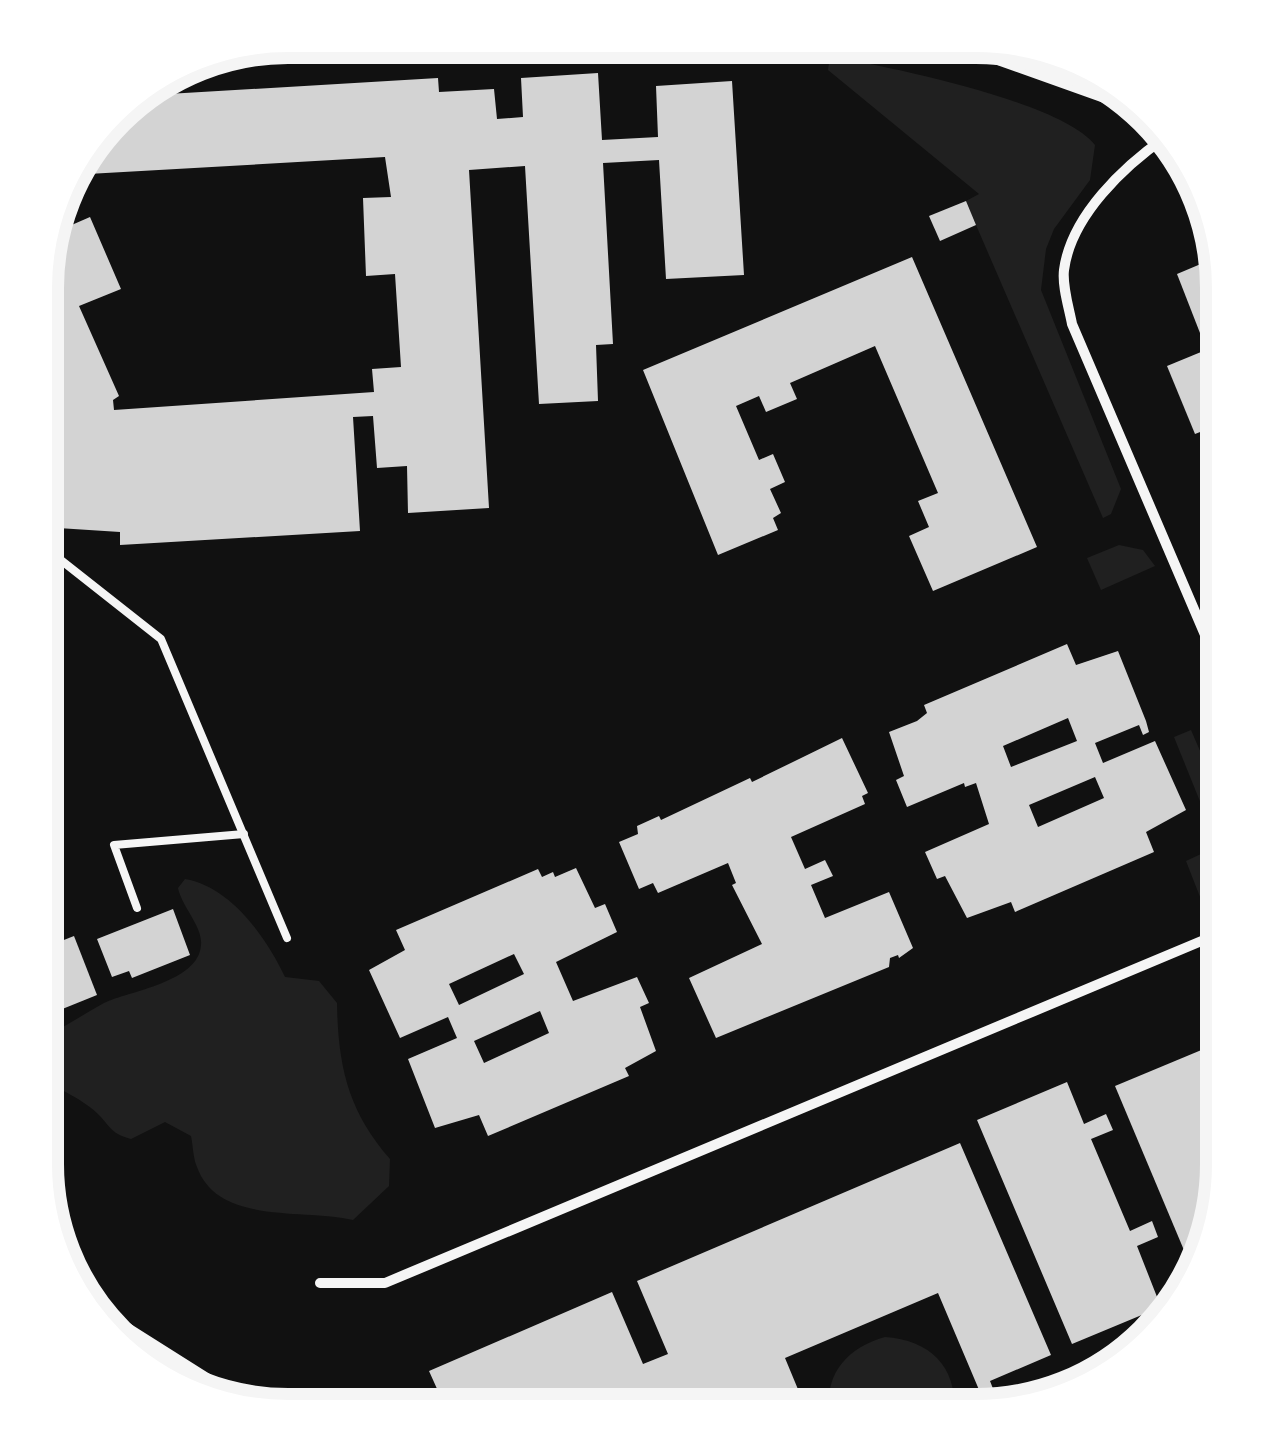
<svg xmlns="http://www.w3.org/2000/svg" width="1263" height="1452" font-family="Overpass,sans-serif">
  <rect width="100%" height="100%" fill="#111"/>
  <!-- green -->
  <g fill="#202020">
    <path d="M830,56C888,67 1060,101 1095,145L1090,180L1054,229L1046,249L1041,290L1121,489L1111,514L1103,518L976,225L966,201L979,194L828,70Z"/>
    <path d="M1119,545L1143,550L1155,566L1101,590L1087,558Z"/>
    <path d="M1191,730L1223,804V894L1202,902L1186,861L1218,846L1174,737Z"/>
    <path d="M185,879C231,887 266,937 285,977L319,981L337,1003C338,1066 348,1111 390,1159L389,1186L353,1220C306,1208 218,1226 197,1167C193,1158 193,1145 191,1136L165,1122L131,1139C112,1134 111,1128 99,1115C88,1103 56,1085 40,1082L41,1034H49C68,1025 86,1013 104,1003C129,991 199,982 201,945C203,927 182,907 178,888Z"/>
    <path d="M885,1337C929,1340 957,1366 954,1411H829C825,1372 849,1347 885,1337Z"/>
  </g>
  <!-- building -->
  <g fill="#d3d3d3" fill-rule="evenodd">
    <path d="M598,73L602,140L658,137L656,86L732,81L744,275L666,279L659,160L603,163L613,344L596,345L598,401L539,404L525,166L469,170L489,508L408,513L407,466L377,468L373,416L353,417L360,531L120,545V532L58,528L44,428L45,239L49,229L51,234L90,217L121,289L79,306L119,396L113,400L114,410L374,392L372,369L401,367L395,274L366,276L363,198L391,197L385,157L88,174L66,183L73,163L125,101L134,96L438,78L439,92L494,89L497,119L523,117L521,78Z"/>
    <path d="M966,201L976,225L940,241L929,216Z"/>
    <path d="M912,257L1037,547L933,591L909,536L929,527L918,501L938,493L875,346L790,383L797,399L766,412L759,396L736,406L759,460L773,454L785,482L770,489L781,513L773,518L778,530L718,555L643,370Z"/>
    <path d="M1215,258L1223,287V324L1200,333L1177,274Z"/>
    <path d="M1218,345L1223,356V423L1195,434L1167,366Z"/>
    <path d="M1067,644L1076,665L1118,651L1146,721L1149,732L1143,735L1139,725L1095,743L1103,763L1155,741L1186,810L1146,832L1154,852L1015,912L1011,902L967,918L945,876L937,879L925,852L989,824L976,783L965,787L964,783L907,807L896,780L904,776L889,732L917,721L927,713L924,705ZM1068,718L1077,741L1011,767L1003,746ZM1095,777L1104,798L1038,827L1029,805Z"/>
    <path d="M842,738L868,793L862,796L865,804L791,837L805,869L825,860L833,876L811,885L825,918L889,892L913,948L899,958L898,955L890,958L889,967L716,1038L689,978L762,944L732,885L736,883L728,863L658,893L653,883L639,889L619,842L638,834L637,826L659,816L661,820L750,778L752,782Z"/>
    <path d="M576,868L595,908L605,904L617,932L556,962L573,1001L637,977L649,1003L640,1007L656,1051L625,1068L629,1076L488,1136L479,1115L435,1128L408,1059L457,1038L448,1017L400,1038L369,970L405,950L396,930L538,869L542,877L553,872L555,877ZM514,954L524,974L459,1005L449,984ZM540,1011L549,1033L484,1063L474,1041Z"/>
    <path d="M173,909L190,955L132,978L129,971L112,977L97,939Z"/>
    <path d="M74,936L97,995L50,1014L41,990V949Z"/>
    <path d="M1223,1041L1222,1182L1194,1274L1115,1086Z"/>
    <path d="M1067,1082L1084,1124L1106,1114L1113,1130L1091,1139L1130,1231L1152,1221L1158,1237L1137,1246L1161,1307L1072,1344L977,1120Z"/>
    <path d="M960,1143L1051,1355L990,1381L1001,1409L988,1411L938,1293L785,1358L807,1411H447L429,1371L612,1292L643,1364L668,1354L637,1281Z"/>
    <path d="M1143,1335L1100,1379L1092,1381L1084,1361Z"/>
  </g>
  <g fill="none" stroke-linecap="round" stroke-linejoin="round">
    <!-- service -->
    <g stroke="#f5f5f5" stroke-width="8">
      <path d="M43,546L161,639L287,938"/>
      <path d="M137,908L114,845L244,834"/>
    </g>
    <!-- minor -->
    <g stroke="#f5f5f5" stroke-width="10">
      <path d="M950,43L1113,101L1151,122"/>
      <path d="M1166,137C1124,166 1071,216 1064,270C1062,286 1069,308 1072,324L1223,677"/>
      <path d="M320,1283H385L1223,932"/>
    </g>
    <!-- primary -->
    <path stroke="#f5f5f5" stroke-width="25" d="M109,1325L223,1397"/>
  </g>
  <!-- crop -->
  <path d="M0 0H1263V1452H0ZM288 58H976A230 230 0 0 1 1206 288V1164A230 230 0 0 1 976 1394H288A230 230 0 0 1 58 1164V288A230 230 0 0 1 288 58Z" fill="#fff" fill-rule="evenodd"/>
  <path fill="none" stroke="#f5f5f5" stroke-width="12" d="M288 58H976A230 230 0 0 1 1206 288V1164A230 230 0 0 1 976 1394H288A230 230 0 0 1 58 1164V288A230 230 0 0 1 288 58Z"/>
</svg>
